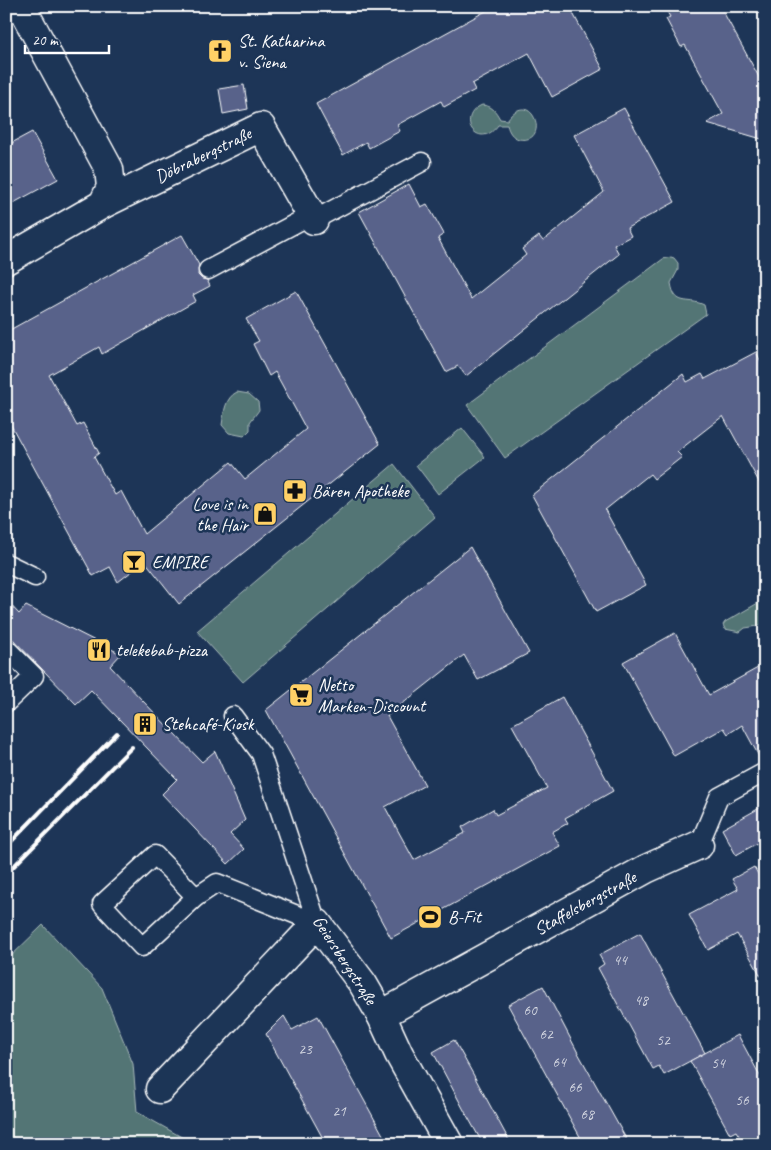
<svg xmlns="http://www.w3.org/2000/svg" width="771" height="1150" font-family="Caveat,sans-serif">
  <rect width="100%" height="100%" fill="#1d3557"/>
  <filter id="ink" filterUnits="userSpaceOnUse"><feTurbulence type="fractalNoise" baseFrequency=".02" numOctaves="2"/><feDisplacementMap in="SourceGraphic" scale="10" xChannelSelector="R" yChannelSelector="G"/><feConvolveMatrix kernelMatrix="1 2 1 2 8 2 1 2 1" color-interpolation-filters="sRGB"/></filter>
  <g filter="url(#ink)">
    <!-- green -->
    <g fill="#537574" stroke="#a9baba">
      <path d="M482,105C492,106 495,110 500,119L507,120C532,85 552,145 519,139C512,137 509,132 507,125H498C479,152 454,117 482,105Z"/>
      <path d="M671,257L674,258L678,263V270L671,283C675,308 688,297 704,305L706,314L505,458L467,405L663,259Z"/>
      <path d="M237,392L249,394L258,402L259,410L250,422V430L244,436L229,433L222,425C224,412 225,398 237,392Z"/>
      <path d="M462,428L485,457L438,494L416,465Z"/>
      <path d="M394,464L435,517L243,682L197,631Z"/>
      <path d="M765,599V625L745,628L740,632L725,629L723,625L725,622Z"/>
      <path d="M43,925L102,988L133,1064L137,1112L194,1144H6V961Z"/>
    </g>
    <!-- building -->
    <g fill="#58628a" stroke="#fff">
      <path d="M495,6H569L603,69L552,97L529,53L472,84L475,90L444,107L441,101L397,125L400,131L369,148L366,142L343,155L316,104Z"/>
      <path d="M664,6H720L765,88V140L707,123L723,114L685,45L681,47L666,19L670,17Z"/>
      <path d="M244,85L248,109L223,114L219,89Z"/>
      <path d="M624,108L675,202L627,228L631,236L614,245L619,254L466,376L458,366L446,372L359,212L409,184L421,207L427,204L444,234L438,238L471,299L526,255L522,249L539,236L543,241L604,192L574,135Z"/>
      <path d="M32,132L58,179L6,207V146Z"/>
      <path d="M182,235L199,265L198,275L202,279L207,280L210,286L193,295L196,301L102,354L99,347L49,375L77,426L83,423L99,453L94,457L115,495L121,491L144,534L231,462L245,479L306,429L275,372L269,376L253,344L259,341L246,319L296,291L380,444L179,604L145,561L118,582L110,567L93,576L6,416V332Z"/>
      <path d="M756,352L765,369V493L723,416L677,452L682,457L654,479L650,474L605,510L646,585L596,612L532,495L683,374L687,382L702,374L705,379Z"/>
      <path d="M470,547L529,653L478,680L464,655L387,716L425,785L385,807L414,860L465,833L462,827L493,809L496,815L547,788L512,725L562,697L613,791L565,818L568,823L552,832L560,846L391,938L266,710Z"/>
      <path d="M6,600L19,614L26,606L121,654L110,666L142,700L202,762L215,751L245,820L230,834L244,849L228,864L162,794L177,779L91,690L76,704L6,632Z"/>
      <path d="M675,633L709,695L765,664V761L762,762L742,725L728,734L724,728L674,756L623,662Z"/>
      <path d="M765,805V839L736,855L722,829Z"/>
      <path d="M754,867L765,886V983L737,934L708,950L689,915L738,889L732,879Z"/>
      <path d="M640,933L705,1053L664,1075L659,1066L653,1069L598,968L604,964L599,955Z"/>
      <path d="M543,986L577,1051L629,1144H584L508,1005Z"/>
      <path d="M284,1016L292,1030L318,1016L388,1144H326L266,1034Z"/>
      <path d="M738,1035L765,1085V1144H744L736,1131L730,1134L690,1061Z"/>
      <path d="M454,1040L473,1074L511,1144H483L465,1112L433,1052Z"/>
    </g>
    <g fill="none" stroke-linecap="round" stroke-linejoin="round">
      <defs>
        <g id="service">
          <path d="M314,220L422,162"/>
          <path d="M208,270L311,215"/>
          <path d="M6,563L35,577"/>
          <path d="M6,648L34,676L6,703"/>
          <path d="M233,716L261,754L317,923"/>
          <path d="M699,845L719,797L765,772"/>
          <path d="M155,855L196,897L142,947L102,904Z"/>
          <path d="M196,897L217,883L317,923"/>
        </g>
        <g id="minor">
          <path d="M103,204L261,127L314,220"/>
          <path d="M6,260L103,204L111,187L109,169L21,6"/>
          <path d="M381,1015L646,869L699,845"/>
          <path d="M160,1089L317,923L363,984L381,1015L399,1054L449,1144"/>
        </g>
      </defs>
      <!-- service casing -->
      <use href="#service" stroke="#fff" stroke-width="21"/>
      <!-- minor casing -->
      <use href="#minor" stroke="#fff" stroke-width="31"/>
      <!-- service -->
      <use href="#service" stroke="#1d3557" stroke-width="18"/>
      <!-- minor -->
      <use href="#minor" stroke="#1d3557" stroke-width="28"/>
      <!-- rail -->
      <g stroke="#fff" stroke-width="4">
        <path d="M6,847L117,733"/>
        <path d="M6,874L132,747"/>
      </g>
    </g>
  </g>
  <!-- icons -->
  <defs>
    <symbol id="church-square" viewBox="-11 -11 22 22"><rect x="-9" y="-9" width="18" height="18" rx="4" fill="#ffd166" stroke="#1d3557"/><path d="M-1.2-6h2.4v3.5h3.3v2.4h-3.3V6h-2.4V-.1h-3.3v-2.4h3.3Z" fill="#111"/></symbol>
    <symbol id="pharmacy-square" viewBox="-11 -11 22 22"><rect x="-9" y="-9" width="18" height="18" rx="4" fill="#ffd166" stroke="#1d3557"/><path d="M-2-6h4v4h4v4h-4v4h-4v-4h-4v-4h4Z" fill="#111"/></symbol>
    <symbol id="shop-square" viewBox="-11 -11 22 22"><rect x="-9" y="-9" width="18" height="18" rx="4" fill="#ffd166" stroke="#1d3557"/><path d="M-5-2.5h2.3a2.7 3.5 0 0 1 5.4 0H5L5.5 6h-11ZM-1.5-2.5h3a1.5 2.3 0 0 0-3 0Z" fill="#111"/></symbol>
    <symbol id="bar-square" viewBox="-11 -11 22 22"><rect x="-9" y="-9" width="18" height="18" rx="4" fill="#ffd166" stroke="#1d3557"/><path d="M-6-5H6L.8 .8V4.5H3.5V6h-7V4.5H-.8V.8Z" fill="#111"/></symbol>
    <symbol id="restaurant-square" viewBox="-11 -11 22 22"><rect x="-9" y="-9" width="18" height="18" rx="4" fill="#ffd166" stroke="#1d3557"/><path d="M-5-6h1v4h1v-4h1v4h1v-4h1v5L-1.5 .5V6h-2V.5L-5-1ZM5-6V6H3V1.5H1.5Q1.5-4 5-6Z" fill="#111"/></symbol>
    <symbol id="supermarket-square" viewBox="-11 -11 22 22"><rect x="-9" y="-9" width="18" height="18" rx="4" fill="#ffd166" stroke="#1d3557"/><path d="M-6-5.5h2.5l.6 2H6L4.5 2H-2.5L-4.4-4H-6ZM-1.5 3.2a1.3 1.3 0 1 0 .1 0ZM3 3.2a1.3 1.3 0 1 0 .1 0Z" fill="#111"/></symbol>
    <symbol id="building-square" viewBox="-11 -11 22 22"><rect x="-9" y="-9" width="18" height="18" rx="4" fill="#ffd166" stroke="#1d3557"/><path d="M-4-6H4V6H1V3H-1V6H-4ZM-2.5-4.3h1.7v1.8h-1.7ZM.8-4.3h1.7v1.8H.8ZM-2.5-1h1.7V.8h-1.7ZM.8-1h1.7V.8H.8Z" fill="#111"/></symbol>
    <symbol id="stadium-square" viewBox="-11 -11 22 22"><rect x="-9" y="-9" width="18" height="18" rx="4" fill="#ffd166" stroke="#1d3557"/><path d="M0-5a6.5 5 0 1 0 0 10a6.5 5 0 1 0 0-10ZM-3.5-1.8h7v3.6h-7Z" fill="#111"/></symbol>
  </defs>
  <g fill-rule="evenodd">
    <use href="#church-square" x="206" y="37" width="28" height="28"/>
    <use href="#pharmacy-square" x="281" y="477" width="28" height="28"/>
    <use href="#shop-square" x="251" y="500" width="28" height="28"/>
    <use href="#bar-square" x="120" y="548" width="28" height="28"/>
    <use href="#restaurant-square" x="85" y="636" width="28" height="28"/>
    <use href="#supermarket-square" x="287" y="681" width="28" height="28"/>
    <use href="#building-square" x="131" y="710" width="28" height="28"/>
    <use href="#stadium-square" x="416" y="903" width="28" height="28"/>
  </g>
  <g text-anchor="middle" stroke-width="5" stroke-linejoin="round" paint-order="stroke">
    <!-- number labels -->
    <g font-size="15" fill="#d5d8e2">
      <text x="620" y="965">44</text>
      <text x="641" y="1005">48</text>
      <text x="530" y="1015">60</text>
      <text x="546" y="1039">62</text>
      <text x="663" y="1045">52</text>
      <text x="305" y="1054">23</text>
      <text x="559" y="1067">64</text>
      <text x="718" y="1068">54</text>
      <text x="575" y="1092">66</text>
      <text x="742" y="1105">56</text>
      <text x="339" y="1116">21</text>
      <text x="587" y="1119">68</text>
    </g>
    <!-- poi labels -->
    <g font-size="18" fill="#fff" stroke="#1d3557" text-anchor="start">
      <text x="238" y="47">St. Katharina<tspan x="238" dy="21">v. Siena</tspan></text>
      <text x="312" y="497">Bären Apotheke</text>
      <text x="248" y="510" text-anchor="end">Love is in<tspan x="248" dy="21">the Hair</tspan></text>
      <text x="152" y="568">EMPIRE</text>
      <text x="116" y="656">telekebab-pizza</text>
      <text x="318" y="691">Netto<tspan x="318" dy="21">Marken-Discount</tspan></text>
      <text x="162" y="730">Stehcafé-Kiosk</text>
      <text x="448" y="923">B-Fit</text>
    </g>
    <!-- street labels -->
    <g font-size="18" fill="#fff" stroke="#1d3557">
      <text transform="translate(203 155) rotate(-26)" y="6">Döbrabergstraße</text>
      <text transform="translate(585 903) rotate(-29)" y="6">Staffelsbergstraße</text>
      <text transform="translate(345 960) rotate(57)" y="6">Geiersbergstraße</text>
    </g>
  </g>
  <!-- margin -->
  <rect width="771" height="1150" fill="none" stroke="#1d3557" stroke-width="25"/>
  <rect x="12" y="12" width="746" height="1125" fill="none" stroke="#fff" stroke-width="2" filter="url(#ink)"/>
  <!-- scale -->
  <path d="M25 45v8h84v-8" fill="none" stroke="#ffffff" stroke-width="2.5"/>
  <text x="32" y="45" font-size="15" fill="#ffffff" stroke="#1d3557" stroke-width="4" paint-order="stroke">20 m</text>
</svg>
